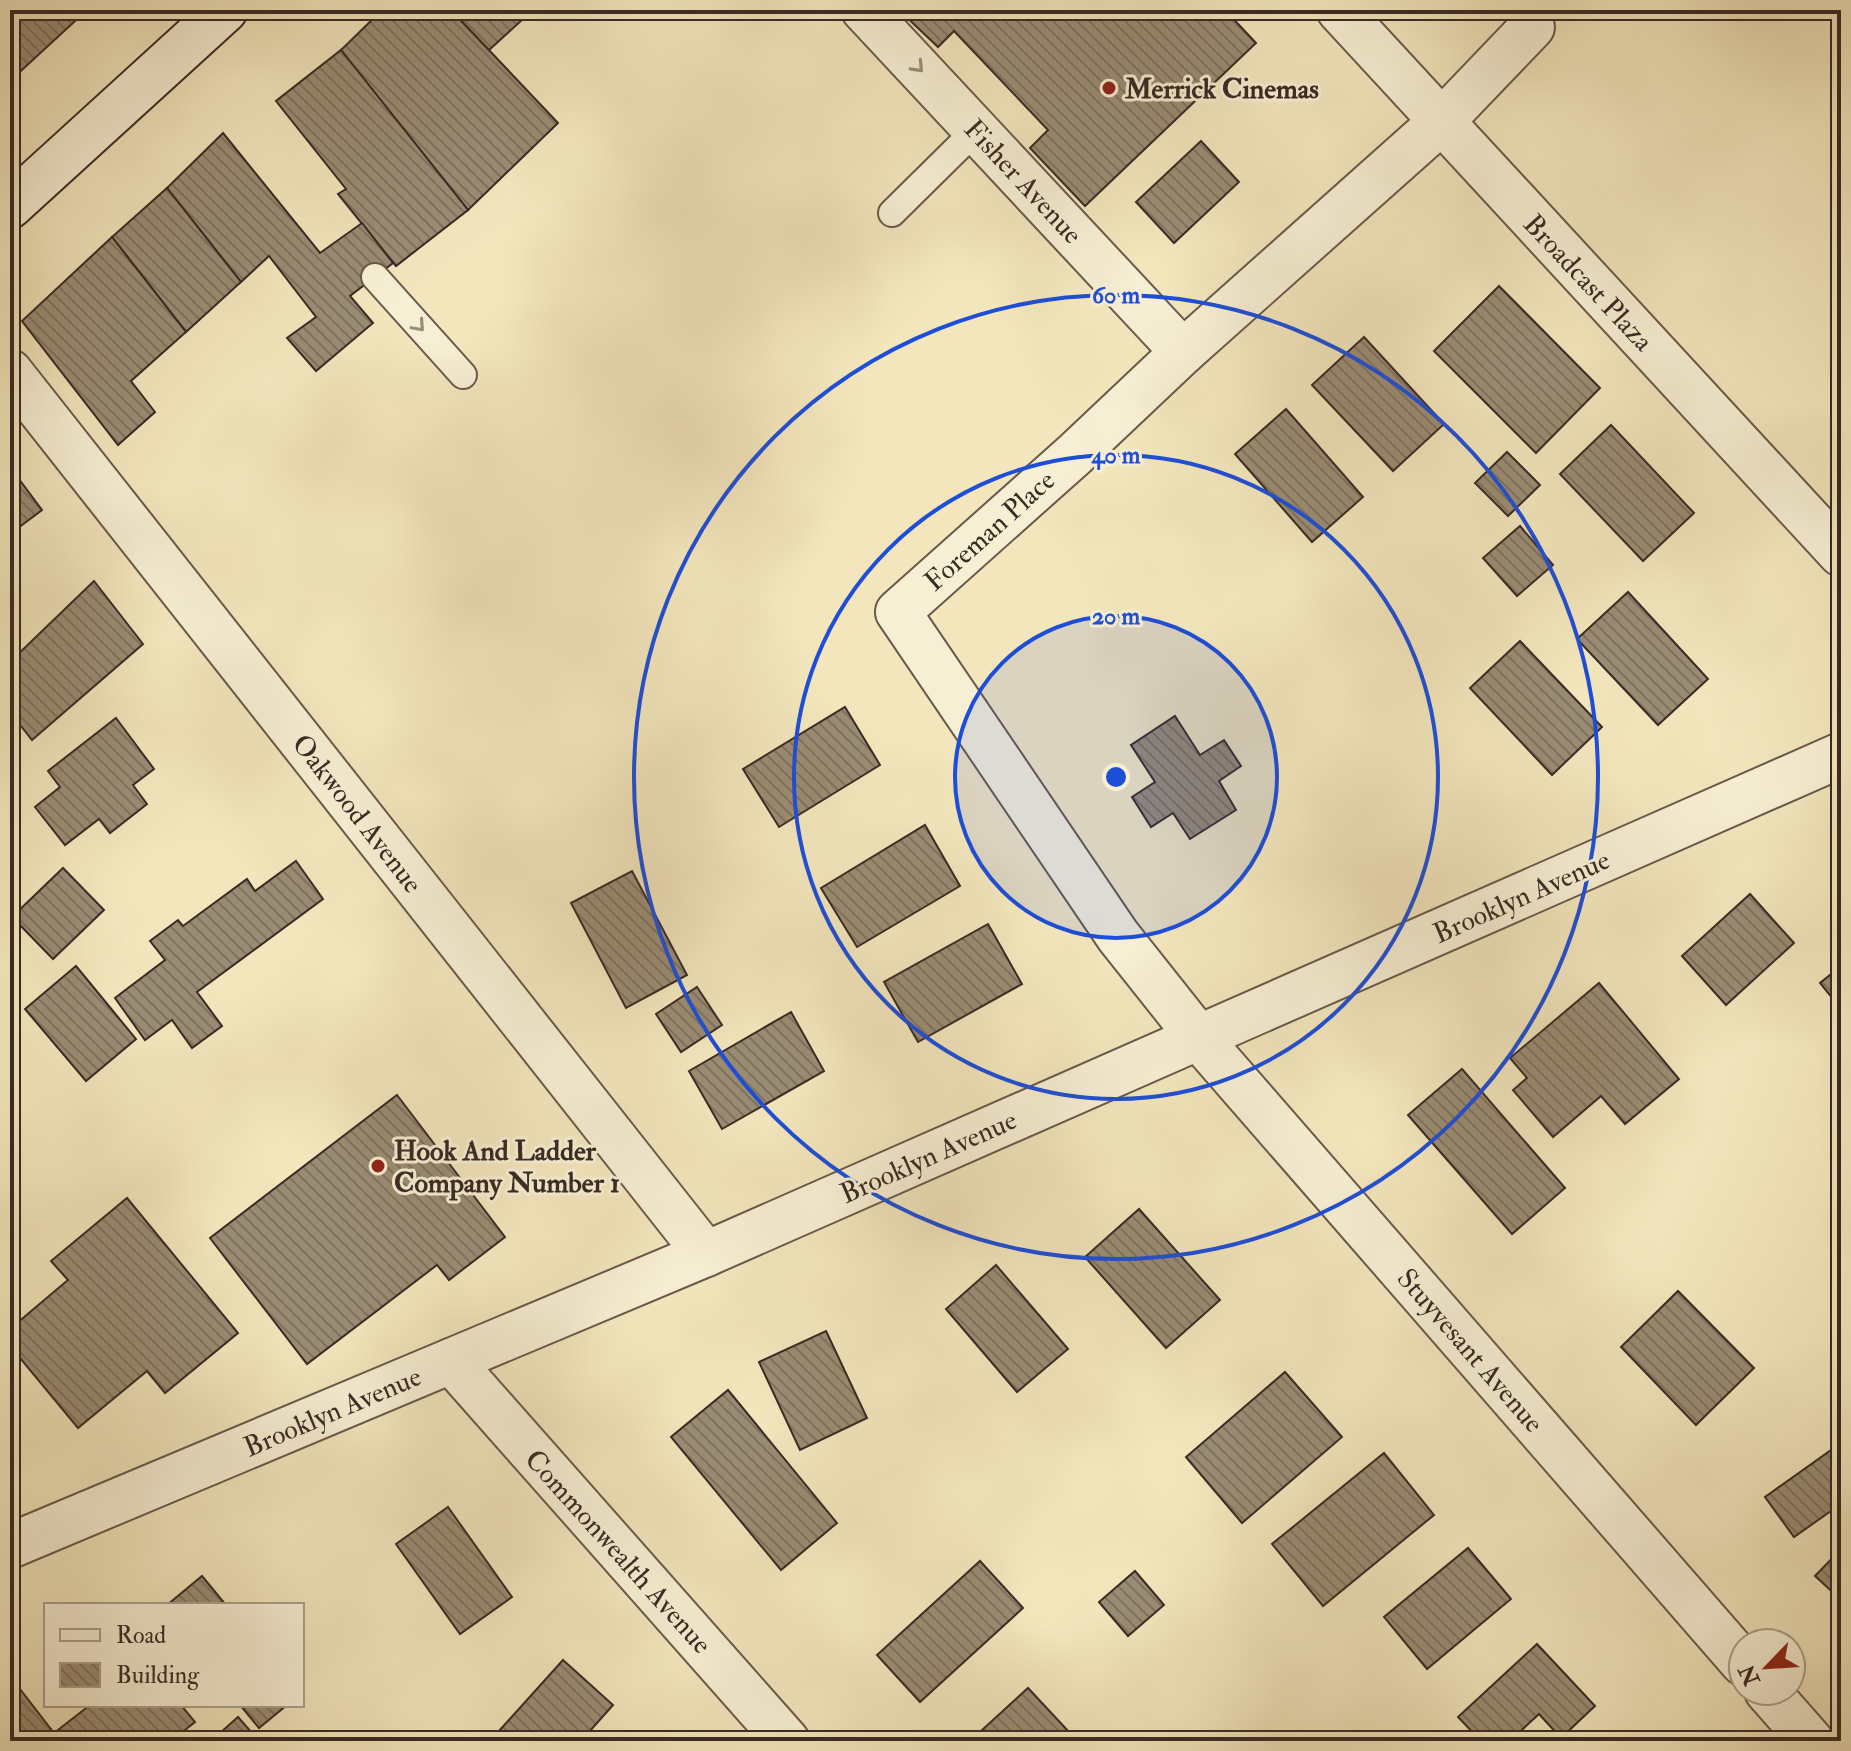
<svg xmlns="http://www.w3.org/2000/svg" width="1851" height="1751" font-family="'IM FELL Double Pica',serif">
  <defs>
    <pattern id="building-back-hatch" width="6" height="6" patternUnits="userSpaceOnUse" patternTransform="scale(2)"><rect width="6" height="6" fill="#9a8c74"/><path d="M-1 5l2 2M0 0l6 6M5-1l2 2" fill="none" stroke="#7f735f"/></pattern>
  </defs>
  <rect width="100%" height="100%" fill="#f3e6bd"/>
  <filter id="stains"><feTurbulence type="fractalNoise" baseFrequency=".0025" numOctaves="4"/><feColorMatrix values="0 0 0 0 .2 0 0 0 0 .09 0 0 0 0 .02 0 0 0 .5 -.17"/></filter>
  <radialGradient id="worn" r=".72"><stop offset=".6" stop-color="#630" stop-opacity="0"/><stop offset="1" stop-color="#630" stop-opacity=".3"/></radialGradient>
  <!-- building -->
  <g fill="url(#building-back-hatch)" stroke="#392a24" stroke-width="2">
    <path d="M10,10H87L10,81Z"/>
    <path d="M382,10H451L558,123L468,210L341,50Z"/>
    <path d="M451,10H533L489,50Z"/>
    <path d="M899,10H1225L1256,43L1085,206L1030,148L1048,130L954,31L938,47Z"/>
    <path d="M341,50L468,210L396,266L338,194L346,189L276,101Z"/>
    <path d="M223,133L320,253L362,223L393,263L350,296L373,323L316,371L287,338L316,317L269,256L241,282L167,188Z"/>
    <path d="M1201,141L1239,182L1174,243L1136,202Z"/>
    <path d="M167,188L241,282L186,332L112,237Z"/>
    <path d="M112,237L186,332L131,381L155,412L118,445L22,321Z"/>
    <path d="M1499,286L1600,388L1536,453L1434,351Z"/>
    <path d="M1364,337L1444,424L1393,471L1312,385Z"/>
    <path d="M1286,409L1363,497L1312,542L1235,454Z"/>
    <path d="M1611,425L1694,513L1643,561L1560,474Z"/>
    <path d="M1507,452L1540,485L1508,516L1475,483Z"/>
    <path d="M10,467L42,510L10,534Z"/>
    <path d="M1520,526L1553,565L1517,596L1483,558Z"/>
    <path d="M94,581L143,644L32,740L10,712V662Z"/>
    <path d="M1628,592L1708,679L1658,725L1577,639Z"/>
    <path d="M1520,641L1602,727L1552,775L1470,688Z"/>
    <path d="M845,707L880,765L779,827L743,769Z"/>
    <path d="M1175,716L1200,755L1224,740L1241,766L1219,781L1236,810L1190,839L1173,813L1151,827L1132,797L1155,782L1131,745Z"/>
    <path d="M116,718L154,769L133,785L147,804L110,833L99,819L65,845L35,807L60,787L48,771Z"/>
    <path d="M925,825L960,886L857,947L821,888Z"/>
    <path d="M296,861L323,899L197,992L222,1026L192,1048L172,1020L145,1040L115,998L165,960L150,941L178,920L183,926L247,879L255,891Z"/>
    <path d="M63,868L104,910L53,959L12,917Z"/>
    <path d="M632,871L687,975L626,1008L571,903Z"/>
    <path d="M1750,894L1794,943L1726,1005L1682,956Z"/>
    <path d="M988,924L1022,984L918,1042L884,982Z"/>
    <path d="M76,966L136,1039L86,1081L25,1009Z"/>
    <path d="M1841,966V1009L1820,983Z"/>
    <path d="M1599,983L1679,1079L1625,1124L1601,1096L1553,1137L1513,1090L1527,1078L1510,1058Z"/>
    <path d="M697,987L722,1025L681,1052L656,1014Z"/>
    <path d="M791,1012L824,1071L722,1129L689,1071Z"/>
    <path d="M1462,1069L1565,1188L1512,1234L1408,1115Z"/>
    <path d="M397,1095L505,1237L449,1280L437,1265L307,1364L210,1238Z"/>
    <path d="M127,1198L238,1333L165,1393L147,1371L78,1428L10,1346V1329L68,1280L51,1261Z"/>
    <path d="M1139,1209L1220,1300L1166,1348L1085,1257Z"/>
    <path d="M996,1265L1068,1349L1017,1392L946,1309Z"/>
    <path d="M1678,1291L1754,1368L1696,1425L1621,1347Z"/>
    <path d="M826,1331L867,1418L800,1450L759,1362Z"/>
    <path d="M1285,1372L1342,1437L1242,1523L1186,1457Z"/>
    <path d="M728,1390L837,1523L781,1570L671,1437Z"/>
    <path d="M1841,1443V1504L1794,1537L1765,1497Z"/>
    <path d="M1384,1453L1434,1515L1323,1606L1272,1544Z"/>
    <path d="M448,1507L512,1597L460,1634L396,1544Z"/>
    <path d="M1468,1548L1511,1599L1427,1669L1384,1617Z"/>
    <path d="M1841,1549V1600L1815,1576Z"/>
    <path d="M980,1561L1023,1608L920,1702L877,1655Z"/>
    <path d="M1135,1571L1164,1605L1128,1636L1099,1602Z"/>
    <path d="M202,1576L226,1605H167Z"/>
    <path d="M1537,1644L1595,1706L1561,1738L1539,1714L1510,1741H1481L1458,1717Z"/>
    <path d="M563,1660L613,1705L581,1741H511L499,1731Z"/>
    <path d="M1028,1688L1070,1733L1062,1741H970Z"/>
    <path d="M20,1689L54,1733L90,1705H181L195,1722L171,1741H10V1697Z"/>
    <path d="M240,1705H287L259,1728Z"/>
    <path d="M238,1717L259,1741H211Z"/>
  </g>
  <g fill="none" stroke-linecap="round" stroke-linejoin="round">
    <defs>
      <g id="service">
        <path d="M892,213L976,130"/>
        <path d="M375,277L463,375"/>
      </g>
      <g id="minor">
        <path d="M864,10L1183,352"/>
        <path d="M1339,10L1841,554"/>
        <path d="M1532,27L1441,122L1183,352L1074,455L898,612L1118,936L1199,1038L1743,1663"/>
        <path d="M10,372L706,1254"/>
        <path d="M451,1361L787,1741"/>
        <path d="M10,1546L706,1254L1841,755"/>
        <path d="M1767,1691L1811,1741"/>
      </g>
      <path id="secondary" d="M10,206L225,10"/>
    </defs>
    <!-- service casing -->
    <use href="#service" stroke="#68594a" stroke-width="30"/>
    <!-- minor casing -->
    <use href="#minor" stroke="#68594a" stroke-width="48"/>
    <!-- secondary casing -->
    <use href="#secondary" stroke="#392a24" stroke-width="48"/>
    <!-- service -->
    <use href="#service" stroke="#f7efd4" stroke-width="26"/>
    <!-- minor -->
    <use href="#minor" stroke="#f7efd4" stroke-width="44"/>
    <!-- secondary -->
    <use href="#secondary" stroke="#f7efd4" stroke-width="44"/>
  </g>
  <!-- one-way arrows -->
  <defs><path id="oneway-chevron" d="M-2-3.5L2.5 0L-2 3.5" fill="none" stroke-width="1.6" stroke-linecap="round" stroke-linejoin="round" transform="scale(2)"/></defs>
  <g stroke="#988c7c">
    <use href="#oneway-chevron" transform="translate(918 67) rotate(47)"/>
    <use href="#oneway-chevron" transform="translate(419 326) rotate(48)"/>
  </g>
  <!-- distance rings -->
  <circle cx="1116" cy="777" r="161" fill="#1d4ed8" fill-opacity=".12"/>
  <g fill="none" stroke="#1d4ed8" stroke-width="4">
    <circle cx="1116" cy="777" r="161"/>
    <circle cx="1116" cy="777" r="322"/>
    <circle cx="1116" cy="777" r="482"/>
  </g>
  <!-- markers -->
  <g fill="#8f2418" stroke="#f7efd4" stroke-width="3">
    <circle cx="1109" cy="88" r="8"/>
    <circle cx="378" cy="1166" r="8"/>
  </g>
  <g text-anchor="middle" stroke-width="6" stroke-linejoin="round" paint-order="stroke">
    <!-- poi labels -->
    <g font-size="28" font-weight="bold" fill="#392a24" stroke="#f7efd4" text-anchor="start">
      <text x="1125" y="98">Merrick Cinemas</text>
      <text x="394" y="1160">Hook And Ladder<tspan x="394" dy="32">Company Number 1</tspan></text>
    </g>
    <!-- street labels -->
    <g font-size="28" fill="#392a24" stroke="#f7efd4">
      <text transform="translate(1024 181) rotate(47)" y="10">Fisher Avenue</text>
      <text transform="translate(1589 282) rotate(47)" y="10">Broadcast Plaza</text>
      <text transform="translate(989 530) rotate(-42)" y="10">Foreman Place</text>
      <text transform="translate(358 813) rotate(52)" y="10">Oakwood Avenue</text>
      <text transform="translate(1521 896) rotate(-24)" y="10">Brooklyn Avenue</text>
      <text transform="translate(928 1156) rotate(-24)" y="10">Brooklyn Avenue</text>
      <text transform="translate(1471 1350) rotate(49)" y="10">Stuyvesant Avenue</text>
      <text transform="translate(332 1411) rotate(-23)" y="10">Brooklyn Avenue</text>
      <text transform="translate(619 1551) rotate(48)" y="10">Commonwealth Avenue</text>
    </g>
  </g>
  <circle cx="1116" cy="777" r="12" fill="#1d4ed8" stroke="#f7efd4" stroke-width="4"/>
  <g font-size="24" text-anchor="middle" font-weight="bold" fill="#1d4ed8" stroke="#f7efd4" stroke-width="6" stroke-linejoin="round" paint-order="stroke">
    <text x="1116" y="303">60 m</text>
    <text x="1116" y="463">40 m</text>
    <text x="1116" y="624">20 m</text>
  </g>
  <!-- margin -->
  <rect width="1851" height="1751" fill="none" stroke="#f3e6bd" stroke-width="40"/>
  <rect x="12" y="12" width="1827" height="1727" fill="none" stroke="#392a24" stroke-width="4"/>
  <rect x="20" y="20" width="1811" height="1711" fill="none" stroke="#392a24" stroke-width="2"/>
  <!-- legend -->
  <rect x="44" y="1603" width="260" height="104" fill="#f7efd4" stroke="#aba08e" stroke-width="2"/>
  <rect x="60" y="1629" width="40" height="12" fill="#f7efd4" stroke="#aba08e" stroke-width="2"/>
  <text x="116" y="1643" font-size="24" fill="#392a24">Road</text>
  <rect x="60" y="1663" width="40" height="24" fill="url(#building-back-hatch)" stroke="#aba08e" stroke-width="2"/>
  <text x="116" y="1683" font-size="24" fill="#392a24">Building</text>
  <!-- north arrow -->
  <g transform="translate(1767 1667) rotate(245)"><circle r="38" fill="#f7efd4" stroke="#aba08e" stroke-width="2"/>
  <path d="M0-6L14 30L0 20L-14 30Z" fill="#8f2418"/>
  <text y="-12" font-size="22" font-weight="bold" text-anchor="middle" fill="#392a24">N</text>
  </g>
  <rect width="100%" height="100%" filter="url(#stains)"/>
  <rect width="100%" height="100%" fill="url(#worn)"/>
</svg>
